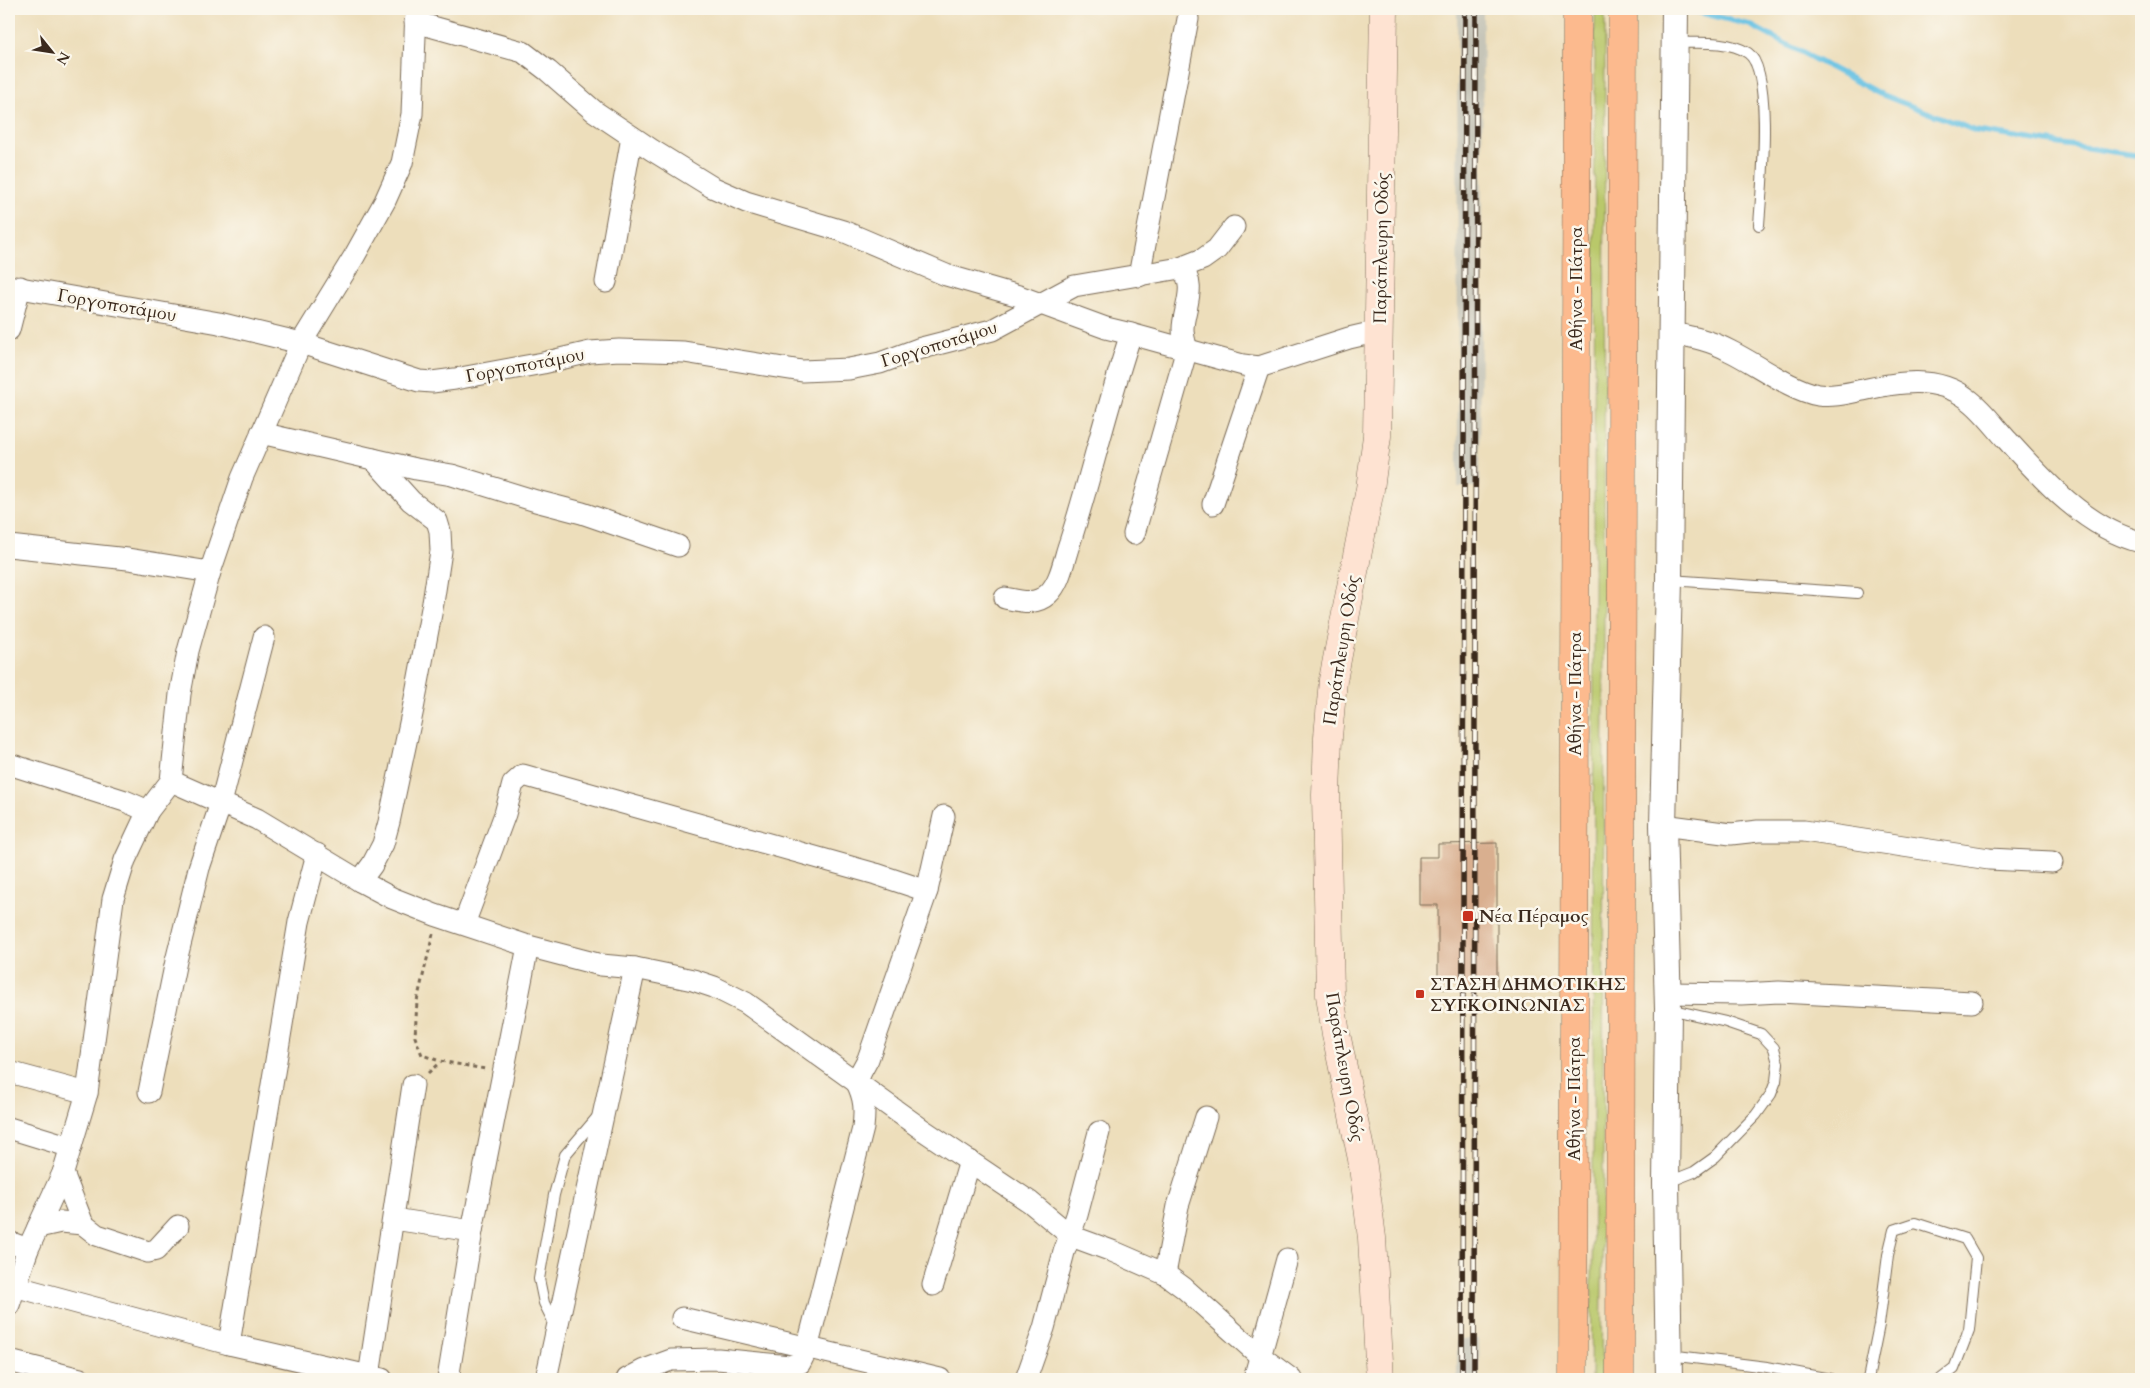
<svg xmlns="http://www.w3.org/2000/svg" width="2150" height="1388" font-family="Cardo,serif">
  <rect width="100%" height="100%" fill="#fbf7ec"/>
  <filter id="ink" filterUnits="userSpaceOnUse"><feTurbulence type="fractalNoise" baseFrequency=".02" numOctaves="2"/><feDisplacementMap in="SourceGraphic" scale="10" xChannelSelector="R" yChannelSelector="G"/><feConvolveMatrix kernelMatrix="1 2 1 2 8 2 1 2 1" color-interpolation-filters="sRGB"/></filter>
  <filter id="wash" filterUnits="userSpaceOnUse"><feTurbulence type="fractalNoise" baseFrequency=".0096" numOctaves="4" result="noise"/><feDisplacementMap in="SourceGraphic" scale="20" xChannelSelector="R" yChannelSelector="G"/><feGaussianBlur stdDeviation="1.12" result="paint"/><feColorMatrix in="noise" values="0 0 0 0 0 0 0 0 0 0 0 0 0 0 0 0 0 1.4 0 .05"/><feComposite in="paint" operator="in"/></filter>
  <g filter="url(#wash)">
    <rect width="100%" height="100%" fill="#eddebb"/>
    <!-- industrial -->
    <g fill="#c6c5b8">
      <path d="M1457,9H1483L1480,487H1458Z"/>
      <path d="M1457,1339H1479L1480,1379H1457Z"/>
    </g>
    <!-- green -->
    <path fill="#b9c86a" stroke="#7a7944" d="M1595,9H1605L1603,1189L1601,1379H1591L1593,1190Z"/>
    <g fill="none" stroke-linecap="round" stroke-linejoin="round">
      <!-- stream -->
      <path stroke="#65c1e3" stroke-width="5.5" d="M1694,11L1750,25L1880,94L1976,131L2141,156"/>
    </g>
    <g id="blocks">
      <!-- building -->
      <path fill="#d9af8f" d="M1497,843V989H1438V905H1419V857H1438V844Z"/>
    </g>
  </g>
  <g filter="url(#ink)">
    <use href="#blocks" fill-opacity="0" stroke="#796955" stroke-width="1"/>
    <g fill="none" stroke-linecap="round" stroke-linejoin="round">
      <defs>
        <g id="service">
          <path d="M1676,43C1698,43 1729,40 1748,53C1774,71 1761,194 1759,225"/>
          <path d="M1670,580L1857,593"/>
          <path d="M1666,1183L1694,1172L1715,1157L1756,1115L1771,1094L1776,1081L1778,1063L1774,1048L1761,1034L1726,1022L1669,1009"/>
          <path d="M555,1325L544,1303L539,1279L554,1195L565,1155L599,1115"/>
          <path d="M1669,1355L1767,1367L1830,1379"/>
          <path d="M1868,1379L1879,1325L1888,1255L1894,1230L1915,1223L1965,1239L1976,1258L1969,1330L1954,1369L1941,1379"/>
        </g>
        <g id="minor">
          <path d="M415,22L523,52L548,71L594,111L652,150L712,187L746,202L843,231L946,275L1019,296L1106,328L1131,334L1243,365L1259,367L1349,338L1379,331"/>
          <path d="M1139,276L1188,19"/>
          <path d="M606,282L632,137"/>
          <path d="M9,286L219,323L301,343L419,381L432,382L455,379L543,363L590,352L619,350L684,352L802,371L849,369L880,363L918,349L992,330L1074,286L1180,268L1203,259L1217,249L1234,227"/>
          <path d="M9,330L20,287"/>
          <path d="M1672,333C1693,337 1712,341 1730,351C1755,363 1791,390 1818,395C1834,397 1848,393 1863,390C1898,382 1937,375 1968,399C1983,410 1995,427 2007,440C2043,480 2087,529 2141,542"/>
          <path d="M261,433L416,469L452,475L536,501L582,513L678,546"/>
          <path d="M1213,504L1259,367"/>
          <path d="M1134,534L1187,349C1185,343 1183,336 1183,329C1183,309 1199,284 1180,268"/>
          <path d="M9,546L128,559L210,572"/>
          <path d="M1005,598C1020,601 1035,606 1048,594C1061,582 1064,558 1070,542C1092,473 1108,402 1131,334"/>
          <path d="M9,764L125,801L148,811"/>
          <path d="M171,781L257,819L360,881L392,898L435,915L528,946L601,965L635,968L693,980L714,987L746,1003L923,1130L1030,1202L1071,1236L1112,1251L1165,1274L1184,1288L1260,1356L1291,1379"/>
          <path d="M1663,825L1731,834L1758,831H1804L1989,859L2052,862"/>
          <path d="M360,881L372,865L383,844L389,822L413,709L433,603L441,551L440,531L437,521L411,501L373,459"/>
          <path d="M464,924L505,814L513,784L523,775L876,874L927,891"/>
          <path d="M1667,993L1742,994L1779,992L1972,1002"/>
          <path d="M9,1072L87,1093"/>
          <path d="M149,1092L176,961L199,868L221,803L264,637"/>
          <path d="M9,1128L71,1147"/>
          <path d="M63,1173L83,1224L97,1235L148,1252L156,1250L178,1226"/>
          <path d="M394,1219L472,1231"/>
          <path d="M38,1227L61,1222L83,1224"/>
          <path d="M9,1242L28,1249"/>
          <path d="M1165,1274L1178,1206L1206,1117"/>
          <path d="M933,1285L970,1161"/>
          <path d="M14,1286L229,1344L382,1379"/>
          <path d="M9,1305L28,1249L63,1173L87,1093L113,899L125,860L148,811L171,781L180,694L188,651L210,572L242,478L301,343L355,255L385,201L402,163L412,114L416,9"/>
          <path d="M682,1318L940,1379"/>
          <path d="M229,1344L299,922L317,854"/>
          <path d="M9,1361L80,1379"/>
          <path d="M369,1376L413,1085"/>
          <path d="M448,1379L472,1231L528,946"/>
          <path d="M546,1379L635,968"/>
          <path d="M627,1379L644,1370L671,1360L718,1359L790,1366L800,1363L807,1349L863,1128C865,1110 865,1098 856,1081L868,1059L927,891L944,816"/>
          <path d="M1026,1379L1044,1328L1064,1252L1077,1215L1099,1132"/>
          <path d="M1254,1379L1287,1259"/>
        </g>
        <path id="tertiary" d="M1669,1379L1666,1183L1668,1009L1663,825L1669,580L1675,9"/>
        <path id="secondary" d="M1380,1379L1372,1238L1362,1159L1336,1034L1330,995L1326,795L1328,737L1333,680L1370,489L1377,436L1384,9"/>
        <g id="motorway">
          <path d="M1573,1379L1577,9"/>
          <path d="M1620,1379L1623,9"/>
        </g>
      </defs>
      <!-- service casing -->
      <use href="#service" stroke="#796955" stroke-width="12"/>
      <!-- minor casing -->
      <use href="#minor" stroke="#796955" stroke-width="23"/>
      <!-- tertiary casing -->
      <use href="#tertiary" stroke="#796955" stroke-width="28"/>
      <!-- secondary casing -->
      <use href="#secondary" stroke="#796955" stroke-width="29"/>
      <!-- motorway casing -->
      <use href="#motorway" stroke="#796955" stroke-width="29"/>
      <!-- path -->
      <g stroke="#796955" stroke-width="3" stroke-dasharray="4 4" stroke-linecap="butt">
        <path d="M433,934L417,1001L415,1037L422,1055L440,1061L485,1069"/>
        <path d="M428,1073L440,1062"/>
      </g>
      <!-- service -->
      <use href="#service" stroke="#fff" stroke-width="10"/>
      <!-- minor -->
      <use href="#minor" stroke="#fff" stroke-width="21"/>
      <!-- tertiary -->
      <use href="#tertiary" stroke="#fff" stroke-width="26"/>
      <!-- secondary -->
      <use href="#secondary" stroke="#fee3d2" stroke-width="28"/>
      <!-- motorway -->
      <use href="#motorway" stroke="#fcba8e" stroke-width="28"/>
      <defs>
        <g id="rail">
          <path d="M1462,1379L1465,9"/>
          <path d="M1474,1379L1476,9"/>
        </g>
      </defs>
      <!-- rail casing -->
      <use href="#rail" stroke="#3b2a1e" stroke-width="5.5"/>
      <!-- rail -->
      <use href="#rail" stroke="#fbf7ec" stroke-width="4" stroke-dasharray="11" stroke-linecap="butt"/>
    </g>
  </g>
  <!-- markers -->
  <g fill="#c8321e" stroke="#fbf7ec" stroke-width="2">
    <rect x="1462" y="910" width="12" height="12" rx="2.5"/>
    <rect x="1415" y="989" width="10" height="10" rx="2.5"/>
  </g>
  <g text-anchor="middle" stroke-width="5" stroke-linejoin="round" paint-order="stroke">
    <!-- street labels -->
    <g font-size="18" fill="#3b2a1e" stroke="#fbf7ec">
      <text transform="translate(1381 248) rotate(-89)" y="6">Παράπλευρη Οδός</text>
      <text transform="translate(1576 289) rotate(-90)" y="6">Αθήνα - Πάτρα</text>
      <text transform="translate(117 305) rotate(10)" y="6">Γοργοποτάμου</text>
      <text transform="translate(939 344) rotate(-17)" y="6">Γοργοποτάμου</text>
      <text transform="translate(525 365) rotate(-11)" y="6">Γοργοποτάμου</text>
      <text transform="translate(1341 650) rotate(-81)" y="6">Παράπλευρη Οδός</text>
      <text transform="translate(1575 694) rotate(-90)" y="6">Αθήνα - Πάτρα</text>
      <text transform="translate(1345 1067) rotate(80)" y="6">Παράπλευρη Οδός</text>
      <text transform="translate(1574 1099) rotate(-90)" y="6">Αθήνα - Πάτρα</text>
    </g>
    <!-- poi labels -->
    <g font-size="18" font-weight="bold" fill="#3b2a1e" stroke="#fbf7ec" text-anchor="start">
      <text x="1479" y="922">Νέα Πέραμος</text>
      <text x="1430" y="990">ΣΤΑΣΗ ΔΗΜΟΤΙΚΗΣ<tspan x="1430" dy="21">ΣΥΓΚΟΙΝΩΝΙΑΣ</tspan></text>
    </g>
  </g>
  <!-- margin -->
  <rect width="2150" height="1388" fill="none" stroke="#fbf7ec" stroke-width="30"/>
  <!-- north arrow -->
  <g transform="translate(52 52) rotate(120)" stroke="#fbf7ec" stroke-width="4" paint-order="stroke">
  <path d="M0-4L9 19L0 12L-9 19Z" fill="#3b2a1e"/>
  <text y="-8" font-size="14" font-weight="bold" text-anchor="middle" fill="#3b2a1e">N</text>
  </g>
</svg>
